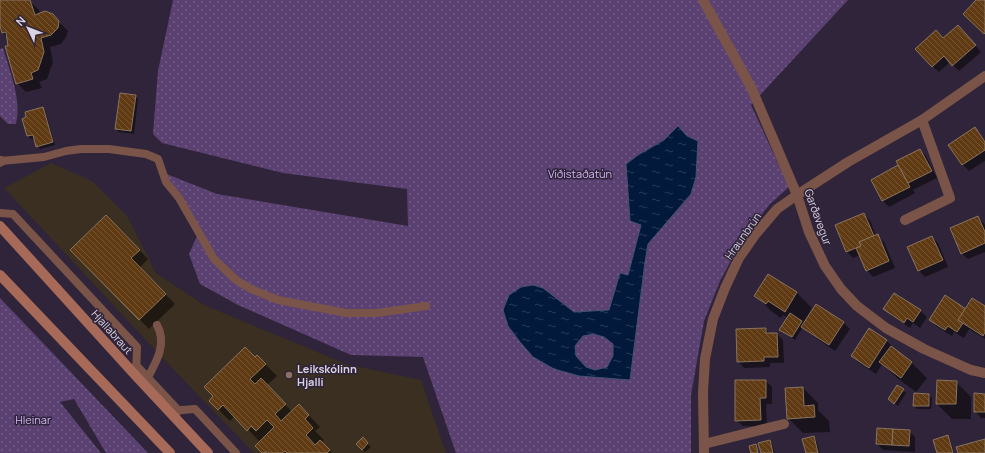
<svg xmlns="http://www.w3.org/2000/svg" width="985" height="453" font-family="Manrope,sans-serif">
  <defs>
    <pattern id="grass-dots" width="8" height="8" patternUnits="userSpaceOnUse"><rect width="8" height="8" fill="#5b4172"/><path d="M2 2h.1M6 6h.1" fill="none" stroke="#725c86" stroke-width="1.8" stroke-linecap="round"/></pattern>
    <pattern id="water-ripples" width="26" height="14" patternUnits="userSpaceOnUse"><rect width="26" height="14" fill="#03193c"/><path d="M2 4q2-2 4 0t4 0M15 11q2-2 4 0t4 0" fill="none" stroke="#273a58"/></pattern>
    <pattern id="building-back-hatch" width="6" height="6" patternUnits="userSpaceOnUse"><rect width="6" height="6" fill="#5f3a13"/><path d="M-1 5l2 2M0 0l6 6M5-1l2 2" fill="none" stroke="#755635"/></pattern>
  </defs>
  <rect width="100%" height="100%" fill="#2f2439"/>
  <!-- education -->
  <path fill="#3a2f20" d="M51,163L92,181L128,217L156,273L204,305L346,364L421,380L446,453H254L174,370L4,188Z"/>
  <!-- grass -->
  <g fill="url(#grass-dots)">
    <path d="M173,0H848L751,105L789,187L770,204L751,228L735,253L720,281L704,321L691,395V453H456L423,357L351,355L238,305L200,284L189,254L197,236L196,220L159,171L217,194L408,226L407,189L283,173L162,143L153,134L158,71Z"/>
    <path d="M3,48C10,72 22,100 16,124H8L0,116V49Z"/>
    <path d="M0,298L148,453H106L74,399L60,402L101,453H0Z"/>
  </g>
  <!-- water -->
  <path fill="url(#water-ripples)" stroke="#44516e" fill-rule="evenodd" d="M678,126L687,136L698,141L696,177L691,194L648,244L645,262L630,380L579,376L554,369L533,357L520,342L508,326L503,310L509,295L521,287L533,285L543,288L574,312L609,310L620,273L628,275L641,225L630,221L626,164L638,155L664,140ZM593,334L604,337L613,344V356L607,367L595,370L586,367L576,356L575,346L583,336Z"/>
  <!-- shadow -->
  <g fill="#0007">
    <path d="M0,0H28L39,10L40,14L52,15L68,31L66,37L61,44L50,47L53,62L47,79L39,82L42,88L26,92L17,83L8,38L3,33L0,22Z"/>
    <path d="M964,32L981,52L959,71L950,62L939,72L932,66L944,39Z"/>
    <path d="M135,96L138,99L134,134L119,132L116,129Z"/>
    <path d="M42,108L45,111L55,145L40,149L37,146L35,138L31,139L28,136Z"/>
    <path d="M975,129L985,141V161L969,171L963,165L950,145Z"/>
    <path d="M920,150L926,156L937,178L913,190L915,193L889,207L883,201L872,180L900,166Z"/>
    <path d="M864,214L870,220L876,236H878L884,242L895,268L873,277L867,270L860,255L853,258L847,252L836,226Z"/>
    <path d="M106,216L148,259L139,268L175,304L149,329L72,250Z"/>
    <path d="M978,217L985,225V252L968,259L961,253Z"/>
    <path d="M932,237L938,243L948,267L925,277L919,271L908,248Z"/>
    <path d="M769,276L797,293L812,308L803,323L804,324L843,322L850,329L835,351L809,333L803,327L795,340L784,332L788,318L783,315L781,318L771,311L756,296Z"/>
    <path d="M895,294L920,311L927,317L920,328L913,323L910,328L891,315L885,309Z"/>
    <path d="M985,307V339L969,329L964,338L954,332L952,336L936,326L930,320L966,310Z"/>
    <path d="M766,329L770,334H777L783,340L784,363H770V367L744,368L738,361Z"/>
    <path d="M869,329L887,341L893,347L892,349L912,363L927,378L916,392L896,377L882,364L876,374L858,362L852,356Z"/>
    <path d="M257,356L277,376L267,385L292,412L299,405L320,427L315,431L324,440L321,442L332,453H264L257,446L260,442L235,416L230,421L218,409Z"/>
    <path d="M766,381L772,387V404H766L767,426H743L736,420Z"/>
    <path d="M956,382L971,397V419H952L937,404Z"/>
    <path d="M803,388L818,403V410L829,421L830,432L803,433L788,418Z"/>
    <path d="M903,390L906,393L898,406L889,399Z"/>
    <path d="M929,395L932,398L931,409H917L914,406Z"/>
    <path d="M985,395V418H981L975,411Z"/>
    <path d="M909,431L915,437V452L883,450L877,444Z"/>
    <path d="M947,436L950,439L954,453H938Z"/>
    <path d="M813,437L816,440L820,453H807Z"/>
    <path d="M363,439L371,447L365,452L358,444Z"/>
    <path d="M769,441L772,444L775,453H762Z"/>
  </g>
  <!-- building -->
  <g fill="url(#building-back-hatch)" stroke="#89735f">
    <path d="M0,0H30L35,15L45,11L53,14L59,21L58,28L51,35L41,38L44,52L38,70L31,73L33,79L16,84L5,46H8L6,32L2,33L0,26Z"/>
    <path d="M976,0H985V33L984,34L963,14Z"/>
    <path d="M958,25L976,45L952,66L944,56L932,67L915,49L936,30L943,38Z"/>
    <path d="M120,93L136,95L131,131L115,129Z"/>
    <path d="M43,107L53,142L36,147L33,135L27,136L22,119L26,117L25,112Z"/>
    <path d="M975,127L985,142V150L962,165L948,145Z"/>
    <path d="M920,149L932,171L908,183L896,161Z"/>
    <path d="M898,165L910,187L882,201L871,180Z"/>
    <path d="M864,213L874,236L859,242L861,246L846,252L835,225Z"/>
    <path d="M106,215L140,250L131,258L166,294L139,320L70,250Z"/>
    <path d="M978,216L985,232V243L961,254L950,228Z"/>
    <path d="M878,234L889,261L866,271L856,248L861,246L859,242Z"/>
    <path d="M932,236L943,260L918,271L907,247Z"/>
    <path d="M768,274L797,292L785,312L768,301L766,304L754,296Z"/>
    <path d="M894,293L921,310L913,322L907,318L904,323L883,309Z"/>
    <path d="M945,295L966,309L958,320L963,323L957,332L948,326L945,330L929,320Z"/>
    <path d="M972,298L985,306V332L983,336L958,320Z"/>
    <path d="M816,304L844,322L829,345L801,327Z"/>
    <path d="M790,313L802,321L792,337L779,330Z"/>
    <path d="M766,328V333H777L778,357H764V361L737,362L736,329Z"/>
    <path d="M869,328L887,340L869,368L851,356Z"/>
    <path d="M891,346L912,362L901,378L879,362Z"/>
    <path d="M245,347L255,357L257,355L266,364L250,379L255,384L261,378L286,404L275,414L281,421L299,404L309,415L305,419L313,428L306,435L315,445L320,440L330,450L327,453H287L285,451L282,453H269L268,452L262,453L255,446L274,427L267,420L256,431L251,426L247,431L223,405L218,410L209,401L213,396L204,387Z"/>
    <path d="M735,380H766V398H760L761,420L735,421Z"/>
    <path d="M937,380L957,381L956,404H936Z"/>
    <path d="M897,385L904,389L894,404L888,399Z"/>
    <path d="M803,387L804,406L814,405L815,417L787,419L785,388Z"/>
    <path d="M914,393L929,394V406H913Z"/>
    <path d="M974,393L985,394V412H974Z"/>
    <path d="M877,428L893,429L892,445L876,444Z"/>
    <path d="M893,429L910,430L909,446L892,445Z"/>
    <path d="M948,435L953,453H937L933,440Z"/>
    <path d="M814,436L818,453H806L802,439Z"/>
    <path d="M363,437L368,443L362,450L356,444Z"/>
    <path d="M985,439V453H958L956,447Z"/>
    <path d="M770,440L773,453H761L758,443Z"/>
    <path d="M756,444L758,453H751L749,446Z"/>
  </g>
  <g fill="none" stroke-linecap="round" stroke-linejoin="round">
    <!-- service -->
    <g stroke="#7a5448" stroke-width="8">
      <path d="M1,161L44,157L66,151L81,149H109L146,154L158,159L166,182L179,198L214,259L236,280L251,289L278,300L346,313H377L426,306"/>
      <path d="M0,213L13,214L137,347L136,376"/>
      <path d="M136,365L179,411"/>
      <path d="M148,377C157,361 167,343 157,325"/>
      <path d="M169,411L195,409L236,453"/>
    </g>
    <!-- minor -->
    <g stroke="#7a5448" stroke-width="10">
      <path d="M703,0L751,87L797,195L809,232L825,266L841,289L857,306L886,328L924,349L971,370L985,373"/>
      <path d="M0,162L1,161"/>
      <path d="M905,220L950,198L922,120"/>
      <path d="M704,444L784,424"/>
    </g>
    <!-- tertiary -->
    <path stroke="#7a5448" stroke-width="10" d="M704,453L703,392L705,359L713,319L725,288L739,258L755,235L777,209L797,195L848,162L922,120L985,76"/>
    <!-- secondary -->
    <g stroke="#a76a58" stroke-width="10">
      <path d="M0,226L136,376L208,453"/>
      <path d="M0,275L170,453"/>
    </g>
  </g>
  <!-- markers -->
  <circle fill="#8d6e63" stroke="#2f2439" stroke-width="1.5" cx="289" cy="375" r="4"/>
  <g text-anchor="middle" stroke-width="3" stroke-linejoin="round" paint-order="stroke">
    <!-- park labels -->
    <g font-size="11" fill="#d3b4f2" stroke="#2f2439">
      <text x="580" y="178">Víðistaðatún</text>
      <text x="33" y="424">Hleinar</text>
    </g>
    <!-- street labels -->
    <g font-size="11" fill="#dad3e1" stroke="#2f2439">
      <text transform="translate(818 217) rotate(70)" y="4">Garðavegur</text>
      <text transform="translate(743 236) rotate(-55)" y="4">Hraunbrún</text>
      <text transform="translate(112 332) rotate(48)" y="4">Hjallabraut</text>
    </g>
    <!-- poi labels -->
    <g font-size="11" font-weight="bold" fill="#dad3e1" stroke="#2f2439" text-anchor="start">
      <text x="297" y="373">Leikskólinn<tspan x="297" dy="13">Hjalli</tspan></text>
    </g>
  </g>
  <!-- north arrow -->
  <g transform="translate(28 28) rotate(313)" stroke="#2f2439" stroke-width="3" paint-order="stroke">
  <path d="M0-3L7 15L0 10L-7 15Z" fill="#dad3e1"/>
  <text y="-6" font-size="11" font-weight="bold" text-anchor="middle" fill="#dad3e1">N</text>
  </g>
</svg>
